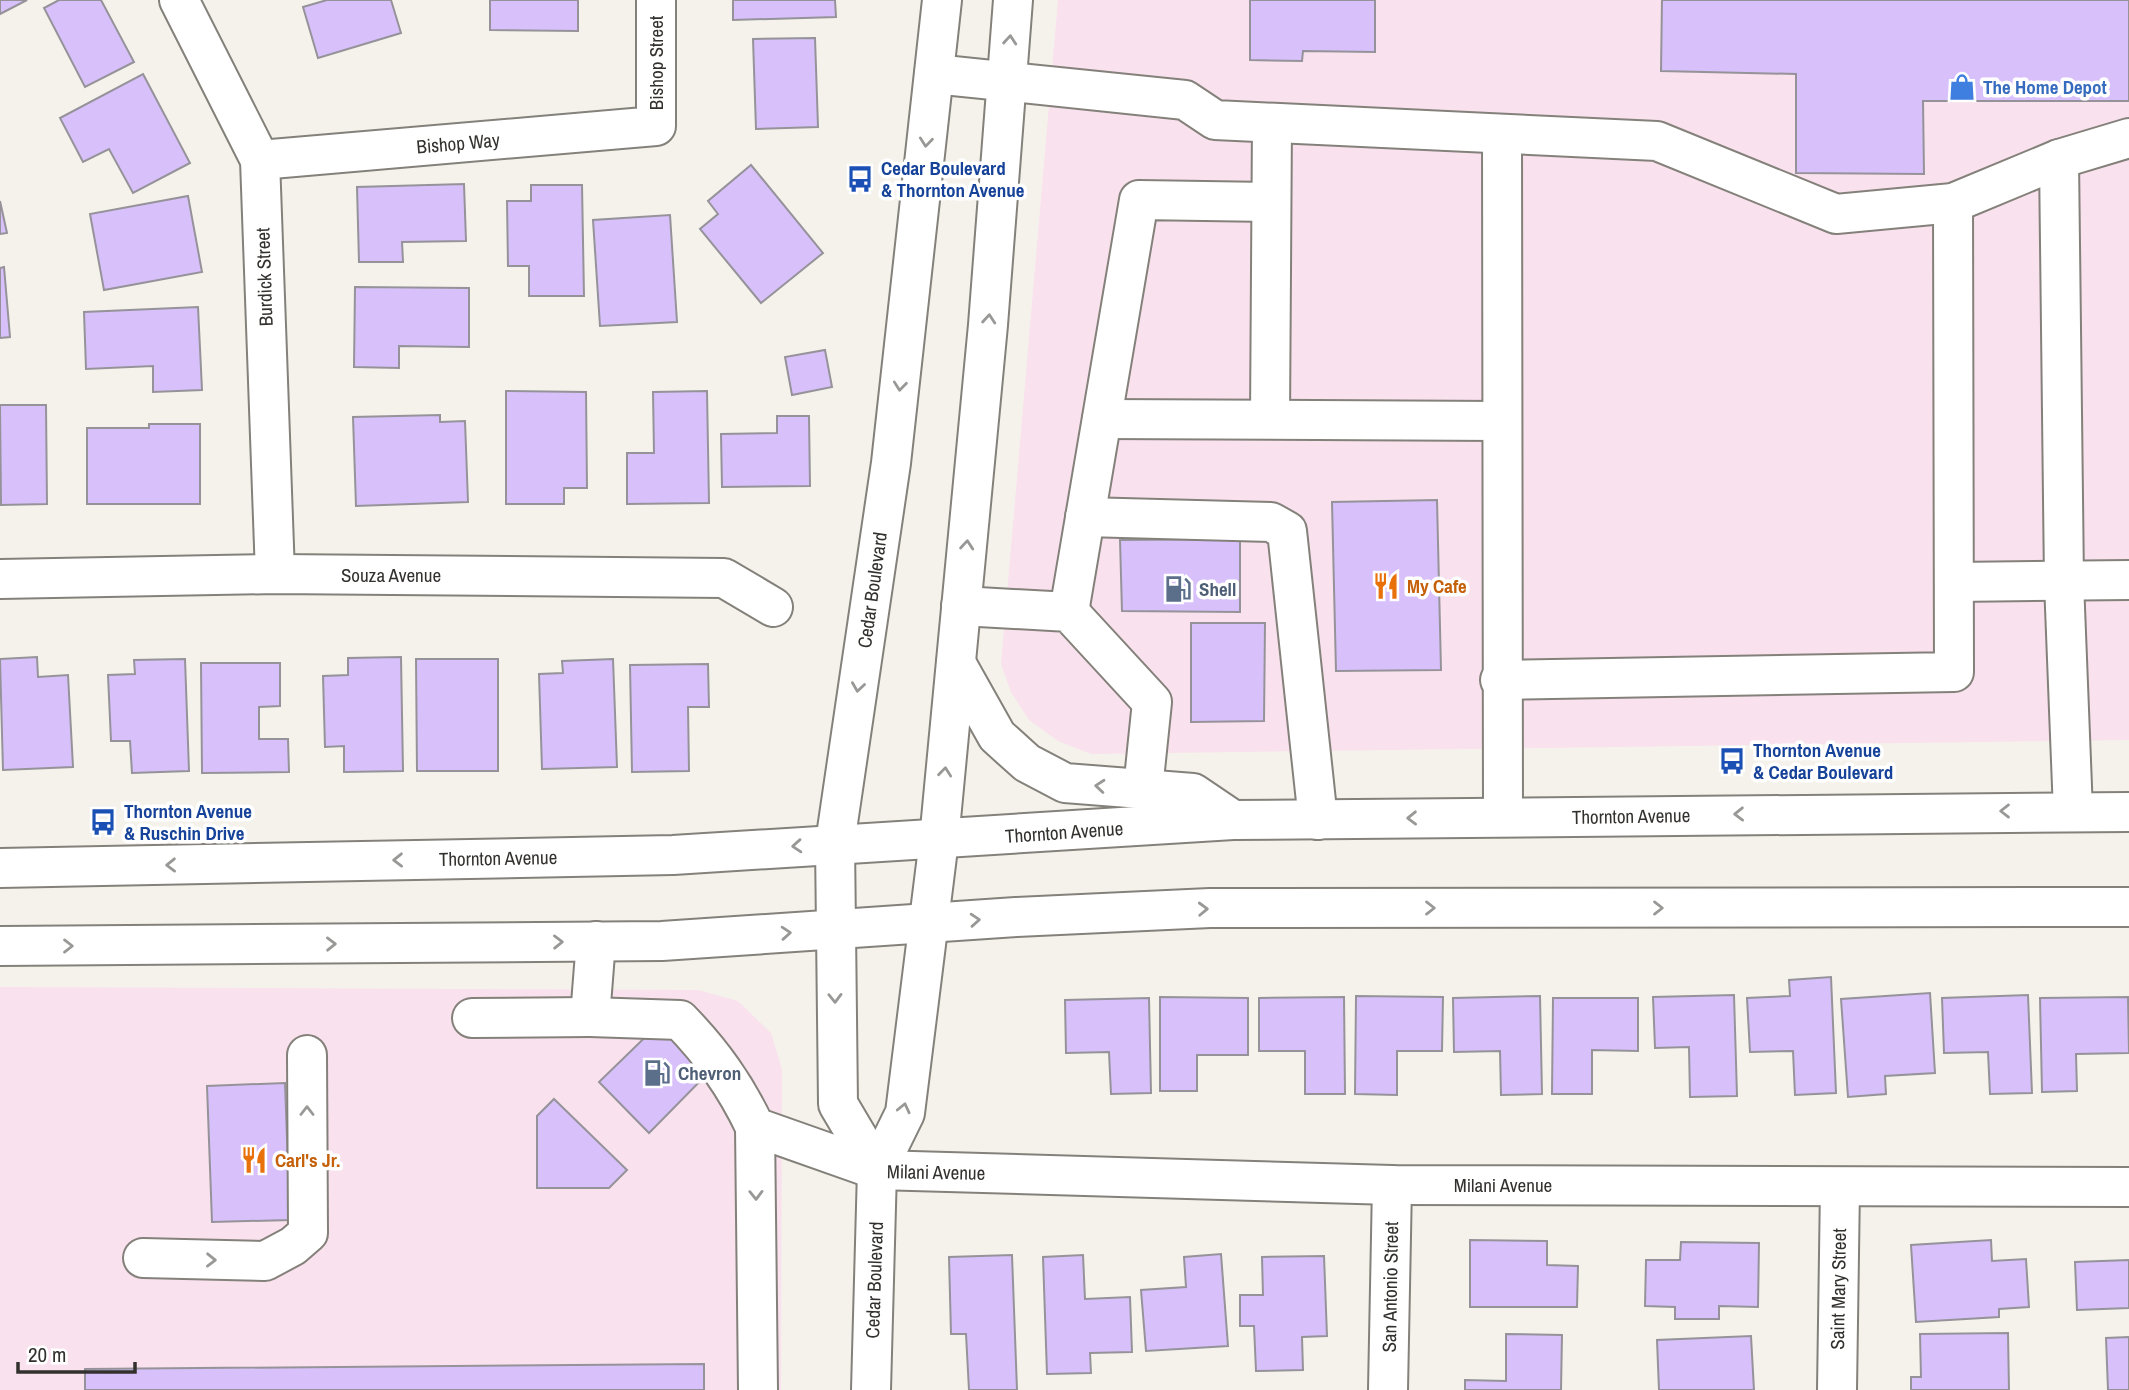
<svg xmlns="http://www.w3.org/2000/svg" width="2129" height="1390" font-family="'Archivo Narrow',sans-serif">
  <rect width="100%" height="100%" fill="#f5f2ec"/>
  <!-- commercial -->
  <g fill="#f9e1ed">
    <path d="M1058,0H2129V740L1091,754L1058,741L1029,720L1011,692L1001,664Z"/>
    <path d="M0,987L698,990L738,1001L771,1033L782,1069L781,1390H0Z"/>
  </g>
  <!-- building -->
  <g fill="#d8c1fb" stroke="#959399" stroke-width="2">
    <path d="M0,0H27L0,14Z"/>
    <path d="M59,0H101L134,62L85,87L44,8Z"/>
    <path d="M327,0H391L401,33L318,58L303,7Z"/>
    <path d="M490,0H578V31L490,30Z"/>
    <path d="M733,0H835L836,17L733,20Z"/>
    <path d="M1250,0H1375V52L1303,51L1302,61L1250,60Z"/>
    <path d="M1662,0H2129V101H1923L1924,174L1796,173V74L1661,71Z"/>
    <path d="M815,38L818,127L756,129L753,39Z"/>
    <path d="M143,74L190,163L133,193L109,149L83,162L60,118Z"/>
    <path d="M751,165L823,253L761,303L700,229L718,214L708,201Z"/>
    <path d="M464,184L466,241L402,242L403,262H359L357,187Z"/>
    <path d="M531,185H582L584,296H529V266H508L507,201H531Z"/>
    <path d="M188,196L202,272L104,290L90,214Z"/>
    <path d="M0,201L7,233L0,234Z"/>
    <path d="M670,215L677,322L600,326L593,220Z"/>
    <path d="M4,267L10,337L0,338V268Z"/>
    <path d="M355,287L469,288V347L399,346V368L354,367Z"/>
    <path d="M198,307L202,390L153,392V366L86,369L84,312Z"/>
    <path d="M825,350L832,387L792,395L785,357Z"/>
    <path d="M506,391L586,392L587,488H564V504H506Z"/>
    <path d="M707,391L709,503L627,504V453H654L653,392Z"/>
    <path d="M0,405H46L47,504L1,505Z"/>
    <path d="M440,415V422L465,421L468,502L356,506L353,417Z"/>
    <path d="M777,416H809L810,486L722,487L721,434L777,433Z"/>
    <path d="M149,424H200V504H87V428H149Z"/>
    <path d="M1437,500L1441,670L1336,671L1332,502Z"/>
    <path d="M1240,539V612L1122,611L1120,540Z"/>
    <path d="M1191,623H1265L1264,721L1191,722Z"/>
    <path d="M37,657L38,677L68,675L73,767L3,770L0,659Z"/>
    <path d="M401,657L403,771L344,772V746L325,747L323,676L348,675V658Z"/>
    <path d="M185,659L189,771L132,773L130,741H111L108,675L135,674L134,660Z"/>
    <path d="M416,659H498V771H417Z"/>
    <path d="M613,659L617,767L542,769L539,674L563,673L562,661Z"/>
    <path d="M201,663H280V706L259,707V739H288L289,772L202,773Z"/>
    <path d="M708,664L709,707H688L689,771L632,772L630,665Z"/>
    <path d="M1831,977L1836,1093L1795,1095L1793,1051L1750,1052L1747,998L1790,996L1789,980Z"/>
    <path d="M1930,993L1935,1073L1885,1076L1886,1094L1848,1097L1841,999Z"/>
    <path d="M1734,995L1737,1096L1690,1097L1689,1047L1655,1048L1653,997Z"/>
    <path d="M2028,995L2032,1093L1990,1094L1988,1052L1944,1053L1942,998Z"/>
    <path d="M1356,996L1443,997L1442,1051H1397V1095L1355,1094Z"/>
    <path d="M1540,996L1542,1094L1501,1095L1500,1051L1454,1052L1453,998Z"/>
    <path d="M1160,997L1248,998V1055H1197V1091H1160Z"/>
    <path d="M1344,997L1345,1094H1305V1051H1259V998Z"/>
    <path d="M2128,997L2129,1053L2076,1054L2077,1091L2042,1092L2040,998Z"/>
    <path d="M1149,998L1151,1093L1111,1094L1109,1052L1066,1053L1065,1000Z"/>
    <path d="M1553,998H1638V1051L1592,1050V1094H1552Z"/>
    <path d="M667,1016L716,1065L649,1133L599,1082Z"/>
    <path d="M285,1083L290,1220L212,1222L207,1086Z"/>
    <path d="M554,1099L627,1170L609,1188H537V1116Z"/>
    <path d="M1470,1240L1547,1241V1265L1578,1266L1577,1307H1470Z"/>
    <path d="M1991,1240L1992,1261L2026,1259L2029,1307L1999,1309V1317L1916,1322L1911,1245Z"/>
    <path d="M1681,1242L1759,1243L1758,1307L1719,1306V1319H1675V1307L1645,1306L1646,1260H1680Z"/>
    <path d="M1221,1254L1228,1346L1146,1351L1141,1290L1186,1287L1184,1257Z"/>
    <path d="M1012,1255L1017,1390H969L966,1334H951L949,1257Z"/>
    <path d="M1083,1255L1085,1299L1130,1297L1132,1352L1090,1353L1091,1373L1047,1374L1043,1257Z"/>
    <path d="M1324,1256L1327,1336L1302,1337L1303,1370L1256,1371L1254,1326H1240V1295H1263L1262,1257Z"/>
    <path d="M2129,1260V1308L2077,1310L2075,1262Z"/>
    <path d="M2008,1333L2009,1390H1911V1377H1921L1920,1334Z"/>
    <path d="M1506,1334L1562,1335L1561,1390H1465V1380L1506,1381Z"/>
    <path d="M1751,1336L1754,1390H1659L1657,1340Z"/>
    <path d="M2129,1337V1390H2108L2106,1338Z"/>
    <path d="M704,1364V1390H85V1369Z"/>
  </g>
  <g fill="none" stroke-linecap="round" stroke-linejoin="round">
    <defs>
      <g id="minor">
        <path d="M179,0L260,160L275,574"/>
        <path d="M934,74L1185,100L1215,120L1657,141L1836,214L1953,203L2059,159L2129,138"/>
        <path d="M1502,135L1503,817"/>
        <path d="M2059,159L2064,582L2073,812"/>
        <path d="M260,160L656,126V0"/>
        <path d="M1102,419L1500,421"/>
        <path d="M1270,419L1272,123"/>
        <path d="M1085,517L1271,522L1287,531L1318,820"/>
        <path d="M0,579L275,574L724,578L773,607"/>
        <path d="M1954,582L2129,580"/>
        <path d="M961,606L1069,612L1152,702L1143,789"/>
        <path d="M1069,612L1139,200L1270,202"/>
        <path d="M1500,680L1954,672L1953,203"/>
        <path d="M596,941L590,1017L680,1020C712,1053 735,1085 755,1127L877,1170L1392,1185L2129,1187"/>
        <path d="M472,1018L590,1017"/>
        <path d="M755,1127L758,1390"/>
        <path d="M143,1258L265,1261L293,1246L308,1233L307,1055"/>
        <path d="M1388,1390L1392,1185"/>
        <path d="M1837,1390L1840,1187"/>
      </g>
      <g id="major">
        <path d="M956,663L997,736L1027,763L1065,783L1193,793L1233,820"/>
        <path d="M0,868L673,855L1233,820L2129,812"/>
        <path d="M0,946L662,941L1016,917L1210,908L2129,907"/>
        <path d="M877,1170L838,1104L835,843L891,463L942,0"/>
        <path d="M871,1390L877,1170L905,1113L939,840L988,325L1013,0"/>
      </g>
    </defs>
    <!-- minor casing -->
    <use href="#minor" stroke="#84817b" stroke-width="42"/>
    <!-- major casing -->
    <use href="#major" stroke="#84817b" stroke-width="42"/>
    <!-- minor -->
    <use href="#minor" stroke="#fff" stroke-width="38"/>
    <!-- major -->
    <use href="#major" stroke="#fff" stroke-width="38"/>
  </g>
  <!-- one-way arrows -->
  <defs><path id="oneway-chevron" d="M-2-3.5L2.5 0L-2 3.5" fill="none" stroke-width="1.6" stroke-linecap="round" stroke-linejoin="round" transform="scale(1.75)"/></defs>
  <g stroke="#989896">
    <use href="#oneway-chevron" transform="translate(1010 40) rotate(-85)"/>
    <use href="#oneway-chevron" transform="translate(926 142) rotate(96)"/>
    <use href="#oneway-chevron" transform="translate(989 319) rotate(-85)"/>
    <use href="#oneway-chevron" transform="translate(900 386) rotate(96)"/>
    <use href="#oneway-chevron" transform="translate(967 545) rotate(-85)"/>
    <use href="#oneway-chevron" transform="translate(858 687) rotate(98)"/>
    <use href="#oneway-chevron" transform="translate(945 772) rotate(-84)"/>
    <use href="#oneway-chevron" transform="translate(1100 786) rotate(-175)"/>
    <use href="#oneway-chevron" transform="translate(2005 811) rotate(-180)"/>
    <use href="#oneway-chevron" transform="translate(1739 814) rotate(179)"/>
    <use href="#oneway-chevron" transform="translate(1412 818) rotate(179)"/>
    <use href="#oneway-chevron" transform="translate(797 846) rotate(176)"/>
    <use href="#oneway-chevron" transform="translate(398 860) rotate(179)"/>
    <use href="#oneway-chevron" transform="translate(171 865) rotate(179)"/>
    <use href="#oneway-chevron" transform="translate(1430 908)"/>
    <use href="#oneway-chevron" transform="translate(1658 908)"/>
    <use href="#oneway-chevron" transform="translate(1203 909) rotate(-2)"/>
    <use href="#oneway-chevron" transform="translate(975 920) rotate(-4)"/>
    <use href="#oneway-chevron" transform="translate(786 933) rotate(-4)"/>
    <use href="#oneway-chevron" transform="translate(558 942) rotate(-1)"/>
    <use href="#oneway-chevron" transform="translate(331 944) rotate(-1)"/>
    <use href="#oneway-chevron" transform="translate(68 946)"/>
    <use href="#oneway-chevron" transform="translate(835 998) rotate(89)"/>
    <use href="#oneway-chevron" transform="translate(904 1108) rotate(-77)"/>
    <use href="#oneway-chevron" transform="translate(307 1111) rotate(-90)"/>
    <use href="#oneway-chevron" transform="translate(756 1195) rotate(89)"/>
    <use href="#oneway-chevron" transform="translate(211 1260) rotate(1)"/>
  </g>
  <!-- icons -->
  <defs>
    <symbol id="shop-bare" viewBox="-9 -9 18 18"><path d="M-5-2.5h2.3a2.7 3.5 0 0 1 5.4 0H5L5.5 6h-11ZM-1.5-2.5h3a1.5 2.3 0 0 0-3 0Z" fill="#3f7fe0" stroke="#fff" stroke-width="2.5" paint-order="stroke"/></symbol>
    <symbol id="bus-bare" viewBox="-9 -9 18 18"><path d="M-5-6H5V4H4V6H2V4H-2V6H-4V4H-5ZM-3.5-4V0h7V-4ZM-3.5 1.2v1.5H-2V1.2ZM2 1.2v1.5H3.5V1.2Z" fill="#1a4fb4" stroke="#fff" stroke-width="2.5" paint-order="stroke"/></symbol>
    <symbol id="restaurant-bare" viewBox="-9 -9 18 18"><path d="M-5-6h1v4h1v-4h1v4h1v-4h1v5L-1.5 .5V6h-2V.5L-5-1ZM5-6V6H3V1.5H1.5Q1.5-4 5-6Z" fill="#e8710a" stroke="#fff" stroke-width="2.5" paint-order="stroke"/></symbol>
    <symbol id="fuel-bare" viewBox="-9 -9 18 18"><path d="M-5.5-6h7V0h2V4h1.3V-2.5L3-4.5l.8-.8L6-3V5H2.5V1h-1V6h-7ZM-4.2-4.7v3.2H.2V-4.7Z" fill="#5c6f8a" stroke="#fff" stroke-width="2.5" paint-order="stroke"/></symbol>
  </defs>
  <g fill-rule="evenodd">
    <use href="#shop-bare" x="1943" y="68" width="38" height="38"/>
    <use href="#bus-bare" x="841" y="160" width="38" height="38"/>
    <use href="#restaurant-bare" x="1367" y="567" width="38" height="38"/>
    <use href="#fuel-bare" x="1159" y="570" width="38" height="38"/>
    <use href="#bus-bare" x="1713" y="742" width="38" height="38"/>
    <use href="#bus-bare" x="84" y="803" width="38" height="38"/>
    <use href="#fuel-bare" x="638" y="1054" width="38" height="38"/>
    <use href="#restaurant-bare" x="235" y="1141" width="38" height="38"/>
  </g>
  <g text-anchor="middle" stroke-width="7" stroke-linejoin="round" paint-order="stroke">
    <!-- street labels -->
    <g font-size="19" fill="#32312e" stroke="#fff">
      <text transform="translate(656 63) rotate(-90)" y="7">Bishop Street</text>
      <text transform="translate(458 143) rotate(-5)" y="7">Bishop Way</text>
      <text transform="translate(264 277) rotate(-92)" y="7">Burdick Street</text>
      <text x="391" y="582">Souza Avenue</text>
      <text transform="translate(872 590) rotate(-82)" y="7">Cedar Boulevard</text>
      <text transform="translate(1631 816) rotate(-1)" y="7">Thornton Avenue</text>
      <text transform="translate(1064 832) rotate(-4)" y="7">Thornton Avenue</text>
      <text transform="translate(498 858) rotate(-1)" y="7">Thornton Avenue</text>
      <text transform="translate(936 1172) rotate(1)" y="7">Milani Avenue</text>
      <text x="1503" y="1192">Milani Avenue</text>
      <text transform="translate(874 1280) rotate(-88)" y="7">Cedar Boulevard</text>
      <text transform="translate(1390 1287) rotate(-89)" y="7">San Antonio Street</text>
      <text transform="translate(1838 1289) rotate(-89)" y="7">Saint Mary Street</text>
    </g>
    <!-- shop labels -->
    <g font-size="19" font-weight="bold" fill="#366cbe" stroke="#fff" text-anchor="start">
      <text x="1983" y="94">The Home Depot</text>
    </g>
    <!-- transit labels -->
    <g font-size="19" font-weight="bold" fill="#164399" stroke="#fff" text-anchor="start">
      <text x="881" y="175">Cedar Boulevard<tspan x="881" dy="22">&amp; Thornton Avenue</tspan></text>
      <text x="1753" y="757">Thornton Avenue<tspan x="1753" dy="22">&amp; Cedar Boulevard</tspan></text>
      <text x="124" y="818">Thornton Avenue<tspan x="124" dy="22">&amp; Ruschin Drive</tspan></text>
    </g>
    <!-- food labels -->
    <g font-size="19" font-weight="bold" fill="#c56008" stroke="#fff" text-anchor="start">
      <text x="1407" y="593">My Cafe</text>
      <text x="275" y="1167">Carl's Jr.</text>
    </g>
    <!-- service labels -->
    <g font-size="19" font-weight="bold" fill="#4e5e75" stroke="#fff" text-anchor="start">
      <text x="1199" y="596">Shell</text>
      <text x="678" y="1080">Chevron</text>
    </g>
  </g>
  <!-- scale -->
  <path d="M18 1362v10h117v-10" fill="none" stroke="#32312e" stroke-width="3.5"/>
  <text x="28" y="1362" font-size="21" fill="#32312e" stroke="#ffffff" stroke-width="5" paint-order="stroke">20 m</text>
</svg>
